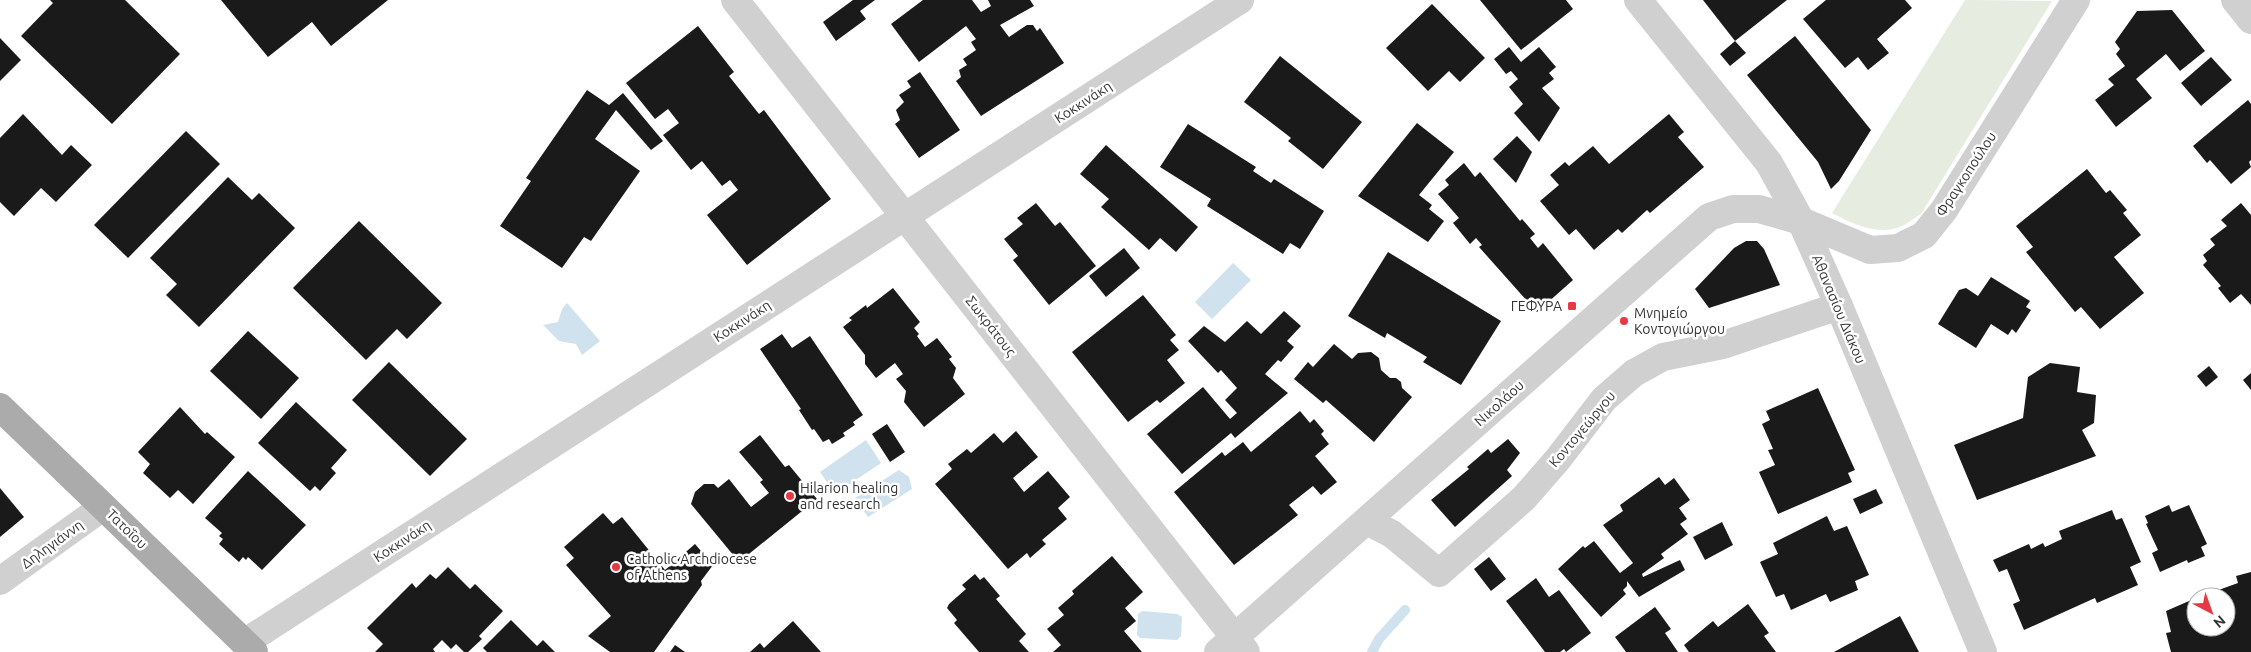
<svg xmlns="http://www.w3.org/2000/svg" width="2251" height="652" font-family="Ubuntu,sans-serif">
  <rect width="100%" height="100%" fill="#fff"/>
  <!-- green -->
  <path fill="#e6ecdf" d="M1965,0L2052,1L1921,214C1914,218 1907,224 1900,227C1878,236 1851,223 1832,213Z"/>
  <!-- water -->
  <g fill="#cfe2ee">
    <path d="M1233,263L1251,280L1212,319L1195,302Z"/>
    <path d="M567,303L600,341L582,355L576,344L559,341L543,325L558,322L562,309Z"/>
    <path d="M866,440L881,463L835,494L820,472Z"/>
    <path d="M899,470L909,477L912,489L868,517L855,498Z"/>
    <path d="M1142,611L1177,614L1182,617L1181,636L1177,640L1140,638L1137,635L1138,614Z"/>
  </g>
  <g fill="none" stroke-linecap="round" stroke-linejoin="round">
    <!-- stream -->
    <path stroke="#cfe2ee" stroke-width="10" d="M1372,652L1379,639L1405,610"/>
  </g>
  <!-- building -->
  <g fill="#1a1a1a">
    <path d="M50,0H125L180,54L112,124L21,36L53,3Z"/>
    <path d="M221,0H388L331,46L312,22L268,57Z"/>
    <path d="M853,0H875L860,11L866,19L836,41L823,22Z"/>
    <path d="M923,0H972L981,12L991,6L988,0H1030L1034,6L1000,25L1009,37L1027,25H1033L1037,31L1040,28L1064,63L981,116L956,81L961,77L959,70L967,65L963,59L976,50L971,42L976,39L966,26L919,62L891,24Z"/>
    <path d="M1480,0H1566L1573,9L1521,50Z"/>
    <path d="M1703,0H1787L1735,41Z"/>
    <path d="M1826,0H1905L1912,8L1877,39L1889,53L1868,70L1858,57L1845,68L1803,19Z"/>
    <path d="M1432,4L1485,58L1460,82L1449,71L1428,91L1386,48Z"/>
    <path d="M2172,10L2205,51L2180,71L2166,54L2136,79L2152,98L2116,127L2095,100L2114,85L2108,79L2125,66L2116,54L2120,49L2115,42L2137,11Z"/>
    <path d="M698,26L734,72L729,76L759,114L764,110L831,199L747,265L707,215L738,190L730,180L722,186L702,161L691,170L663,135L679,123L668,109L655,119L626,83Z"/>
    <path d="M1795,36L1871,130L1839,181L1831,189L1818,162L1747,75Z"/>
    <path d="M0,38L21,60L0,81Z"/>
    <path d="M1735,41L1746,53L1730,66L1720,54Z"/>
    <path d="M1509,47L1521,62L1539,47L1556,67L1549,73L1554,79L1542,88L1560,108L1539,142L1514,113L1523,104L1509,87L1518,79L1511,71L1506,74L1494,59Z"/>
    <path d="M1280,56L1362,122L1323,169L1288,141L1291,138L1286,134L1244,102Z"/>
    <path d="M2211,57L2232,80L2201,106L2181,83Z"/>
    <path d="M920,72L960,130L919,158L895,124L900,120L896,110L904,102L899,95L911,87L907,81Z"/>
    <path d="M587,90L609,105L623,93L663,141L651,150L616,110L595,139L640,171L591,241L584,237L562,268L500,226L531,181L526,178Z"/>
    <path d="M2248,100L2251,104V160L2249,162L2251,167L2231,184L2210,160L2207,163L2193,146Z"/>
    <path d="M23,114L62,155L71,145L92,165L56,202L41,188L14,216L0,202V138Z"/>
    <path d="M1669,114L1684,132L1678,137L1704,167L1650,213L1647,210L1622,233L1618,229L1594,250L1576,229L1569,235L1540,201L1559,185L1550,175L1565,162L1569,166L1593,146L1609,164Z"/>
    <path d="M1417,123L1454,152L1419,195L1432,205L1429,209L1444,221L1428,242L1358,196Z"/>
    <path d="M1188,124L1256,167L1253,171L1271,183L1274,179L1324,211L1300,249L1290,243L1283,254L1207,206L1211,199L1160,167Z"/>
    <path d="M186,131L220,164L128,258L94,225Z"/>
    <path d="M1517,136L1532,152L1516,183L1493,159Z"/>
    <path d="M1106,145L1198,227L1176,252L1160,238L1149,250L1101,207L1109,199L1080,174Z"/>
    <path d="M1464,163L1475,177L1480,172L1520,221L1522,219L1535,234L1530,238L1538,248L1543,243L1573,280L1537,312L1479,247L1482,245L1476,238L1470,244L1453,223L1459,218L1438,194L1449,185L1445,180Z"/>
    <path d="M2087,169L2106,193L2110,190L2127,210L2123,213L2141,235L2114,257L2144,293L2100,329L2081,307L2075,312L2026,252L2033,247L2016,226Z"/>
    <path d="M228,177L252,200L259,193L295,228L199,327L166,295L177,284L150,258Z"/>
    <path d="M1036,203L1055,226L1060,222L1096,266L1049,305L1013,260L1018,256L1004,239L1023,224L1017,218Z"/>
    <path d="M2241,203L2251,215V305L2241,294L2230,303L2218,288L2221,286L2203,265L2207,261L2203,255L2215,245L2210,239L2227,226L2221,220Z"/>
    <path d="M359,221L442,303L407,339L397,329L366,360L293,288Z"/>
    <path d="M1746,241H1757L1764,249L1780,285L1709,308L1695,289L1734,248Z"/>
    <path d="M1124,248L1140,268L1106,297L1089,276Z"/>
    <path d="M1388,252L1501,321L1461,385L1423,362L1427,357L1387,333L1385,338L1348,316Z"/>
    <path d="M1991,277L2030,301L2026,307L2031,310L2016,333L2012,329L2008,335L1991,324L1976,348L1938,324L1959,290L1966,288L1978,296Z"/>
    <path d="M893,288L920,322L914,328L919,334L917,336L925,347L937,338L952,357L949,359L956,368L953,378L965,394L924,427L904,402L906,391L896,379L903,374L895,363L876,378L865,364V355L843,327L852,320L849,318L866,305L867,308Z"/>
    <path d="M1143,295L1176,335L1170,340L1179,350L1167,360L1185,383L1160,403L1157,400L1128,422L1072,352Z"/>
    <path d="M1284,311L1301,326L1287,341L1294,347L1281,362L1278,360L1265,374L1288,393L1235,438L1231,433L1182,474L1147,434L1203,387L1230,419L1237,413L1225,400L1237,388L1221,370L1218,373L1188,341L1204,326L1225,342L1247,321L1261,334Z"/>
    <path d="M248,331L299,378L261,419L210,371Z"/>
    <path d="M782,334L792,348L810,336L863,415L853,422L855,425L843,433L845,436L832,444L829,439L823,442L814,429L812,430L799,410L801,409L760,349Z"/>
    <path d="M1334,344L1352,359L1358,353L1371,352L1379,358L1381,370L1390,378H1396L1401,382L1402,388L1412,397L1374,442L1326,400L1323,403L1294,379L1308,362L1313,367Z"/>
    <path d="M389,362L467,439L430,476L352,400Z"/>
    <path d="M2050,363L2080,367L2077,392L2096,395L2094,423L2082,430L2096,456L1977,500L1954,445L2023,418L2028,377Z"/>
    <path d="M2209,366L2218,377L2206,387L2197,376Z"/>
    <path d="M2251,373V390L2243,380Z"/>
    <path d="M1818,388L1855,470L1848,473L1852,482L1778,514L1759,472L1775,465L1768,450L1773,449L1762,424L1770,420L1766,411Z"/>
    <path d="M296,402L347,450L331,468L336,473L320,491L315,486L310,491L258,443Z"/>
    <path d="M180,407L205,434L207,432L235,457L193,504L178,490L170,498L143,473L150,464L138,452Z"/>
    <path d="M1300,411L1310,423L1314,419L1324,431L1321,434L1329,444L1315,456L1337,482L1321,495L1313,486L1289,505L1298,515L1234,565L1174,492L1222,452L1225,456L1243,442L1251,452Z"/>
    <path d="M887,424L905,452L890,462L872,434Z"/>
    <path d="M1016,431L1038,457L1013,478L1024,492L1048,471L1070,497L1058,508L1067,519L1042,540L1046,544L1030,558L1027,553L1008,569L935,484L952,469L948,464L967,449L971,453L994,433L1003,443Z"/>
    <path d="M760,435L785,467L789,465L817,499L739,562L691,504L695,492L704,484H714L718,488L729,479L751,507L769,493L760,482L763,480L739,452Z"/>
    <path d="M1508,439L1520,453L1507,470L1512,476L1455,527L1431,500L1469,469L1467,467L1488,449L1491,453Z"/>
    <path d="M248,471L306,525L262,570L248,557L246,560L243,557L239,562L219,544L223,539L219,536L222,533L205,518Z"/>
    <path d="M1659,477L1665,485L1674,478L1690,500L1679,508L1687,519L1680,524L1688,534L1661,554L1664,558L1642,574L1643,577L1680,560L1685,570L1639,597L1627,581V586L1623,590L1626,594L1601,617L1558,569L1583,546L1585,548L1594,541L1620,573L1633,563L1603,525L1623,511L1620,505Z"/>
    <path d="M0,488L24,517L0,537Z"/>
    <path d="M1876,489L1883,503L1860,514L1853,499Z"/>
    <path d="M2169,505L2172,512L2189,505L2207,544L2201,547L2205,556L2188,563L2187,560L2160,572L2152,553L2158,550L2146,524L2148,523L2145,516Z"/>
    <path d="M2112,510L2116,520L2122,518L2141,562L2130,567L2138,585L2097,603L2095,598L2024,630L2013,604L2020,601L2007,569L1999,572L1993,560L2029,544L2031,549L2043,543L2045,547L2062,539L2059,531Z"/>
    <path d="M603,513L613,524L622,517L665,570L695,544L713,565L701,581L702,585L654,652H610L588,636L611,616L566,565L574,558L564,547Z"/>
    <path d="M1827,516L1834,531L1847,526L1869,575L1855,581L1858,590L1830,602L1826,594L1791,610L1784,594L1776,597L1760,562L1778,554L1773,543Z"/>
    <path d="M1722,522L1733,545L1705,560L1693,537Z"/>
    <path d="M1112,556L1143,592L1125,608L1136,621L1124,631L1142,652H1053L1061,645L1047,629L1064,615L1058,608L1074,594L1072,591Z"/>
    <path d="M1489,557L1506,579L1491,591L1474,569Z"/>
    <path d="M448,567L470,589L475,584L503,611L479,636L482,639L468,652H464L456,644L451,649L442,640L433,649L435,652H375L383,644L367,628L412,583L416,588L430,574L436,579Z"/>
    <path d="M2251,572V652H2171L2166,633L2171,632L2166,611L2196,598V627H2226V597H2199L2238,583L2236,576Z"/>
    <path d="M975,574L980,580L984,577L1000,596L996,599L1026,634L1019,641L1029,652H979L954,623L957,620L947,608L949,604L966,589L962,585Z"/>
    <path d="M1536,578L1549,597L1559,590L1591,633L1566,652L1564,649L1560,652H1545L1506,601Z"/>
    <path d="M1748,604L1769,633L1764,636L1776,652H1689L1684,645L1713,621L1718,627Z"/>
    <path d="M1655,607L1671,629L1665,633L1678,652H1626L1615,637Z"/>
    <path d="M1900,616L1919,652H1834Z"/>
    <path d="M511,620L537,646L543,640L555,652H487L483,648Z"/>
    <path d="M793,621L821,652H750L760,643L764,648Z"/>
    <path d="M675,645L685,652H670Z"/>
  </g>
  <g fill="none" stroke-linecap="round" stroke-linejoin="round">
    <!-- minor -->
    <g stroke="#d0d0d0" stroke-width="28">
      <path d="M735,0L1246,652"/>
      <path d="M1638,0L1769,163L1801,221L1839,306L1983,652"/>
      <path d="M2235,0L2251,20"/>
      <path d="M1367,521L1392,534L1439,573L1524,498L1558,459L1604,399L1634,373L1663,357L1723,345L1839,306"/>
      <path d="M0,581L103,507"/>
      <path d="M244,643L1240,0"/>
      <path d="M1218,652L1709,217L1733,209H1759L1801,221L1870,250L1898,248L1924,235L1944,210L2076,0"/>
    </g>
    <!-- major -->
    <path stroke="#ababab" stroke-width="28" d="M0,407L254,652"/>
  </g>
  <!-- markers -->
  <g fill="#e63946" stroke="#fff" stroke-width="2">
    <rect x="1567" y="301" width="10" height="10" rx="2.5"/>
    <circle cx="1624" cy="321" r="5"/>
    <circle cx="790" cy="496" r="5"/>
    <circle cx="616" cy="567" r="5"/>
  </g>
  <g text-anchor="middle" stroke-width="5" stroke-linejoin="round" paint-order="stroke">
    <!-- street labels -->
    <g font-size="14" fill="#333" stroke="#fff">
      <text transform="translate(1083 102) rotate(-33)" y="5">Κοκκινάκη</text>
      <text transform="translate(1966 174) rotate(-57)" y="5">Φραγκοπούλου</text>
      <text transform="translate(1839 309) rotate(67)" y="5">Αθανασίου Διάκου</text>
      <text transform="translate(742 321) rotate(-33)" y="5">Κοκκινάκη</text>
      <text transform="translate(991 326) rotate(52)" y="5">Σωκράτους</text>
      <text transform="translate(1499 403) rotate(-42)" y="5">Νικολάου</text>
      <text transform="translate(1582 429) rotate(-50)" y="5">Κοντογεώργου</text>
      <text transform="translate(127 529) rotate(44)" y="5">Τατοΐου</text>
      <text transform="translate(402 541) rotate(-33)" y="5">Κοκκινάκη</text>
      <text transform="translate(52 544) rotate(-36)" y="5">Δηληγιάννη</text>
    </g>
    <!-- poi labels -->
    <g font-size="14" fill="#333" stroke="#fff" text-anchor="start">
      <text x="1562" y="311" text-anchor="end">ΓΕΦΥΡΑ</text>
      <text x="1634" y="318">Μνημείο<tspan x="1634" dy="16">Κοντογιώργου</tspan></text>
      <text x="800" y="493">Hilarion healing<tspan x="800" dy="16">and research</tspan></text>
      <text x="626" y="564">Catholic Archdiocese<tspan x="626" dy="16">of Athens</tspan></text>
    </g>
  </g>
  <!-- north arrow -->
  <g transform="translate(2211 612) rotate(139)"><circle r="24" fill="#ffffff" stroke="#adadad"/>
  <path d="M0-4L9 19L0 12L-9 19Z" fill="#e63946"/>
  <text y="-8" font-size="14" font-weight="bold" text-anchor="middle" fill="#333333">N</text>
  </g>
</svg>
